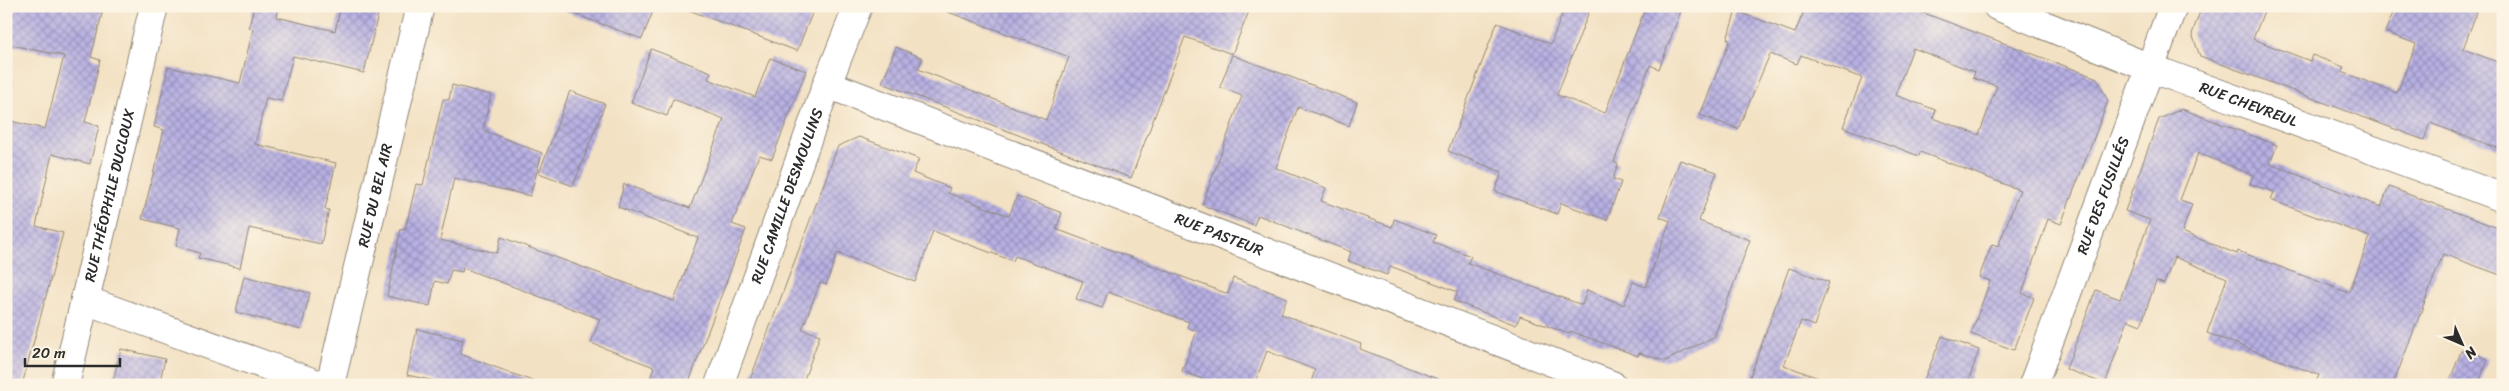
<svg xmlns="http://www.w3.org/2000/svg" width="2509" height="391" font-family="Sriracha,sans-serif">
  <defs>
    <pattern id="building-cross-hatch" width="8" height="8" patternUnits="userSpaceOnUse" patternTransform="scale(1.25)"><rect width="8" height="8" fill="#b7b0e3"/><path d="M0 0l8 8M0 8l8-8" fill="none" stroke="#958fb8"/></pattern>
  </defs>
  <rect width="100%" height="100%" fill="#fcf5e5"/>
  <filter id="ink" filterUnits="userSpaceOnUse"><feTurbulence type="fractalNoise" baseFrequency=".02" numOctaves="2"/><feDisplacementMap in="SourceGraphic" scale="10" xChannelSelector="R" yChannelSelector="G"/><feConvolveMatrix kernelMatrix="1 2 1 2 8 2 1 2 1" color-interpolation-filters="sRGB"/></filter>
  <filter id="wash" filterUnits="userSpaceOnUse"><feTurbulence type="fractalNoise" baseFrequency=".0096" numOctaves="4" result="noise"/><feDisplacementMap in="SourceGraphic" scale="20" xChannelSelector="R" yChannelSelector="G"/><feGaussianBlur stdDeviation="1.12" result="paint"/><feColorMatrix in="noise" values="0 0 0 0 0 0 0 0 0 0 0 0 0 0 0 0 0 1.4 0 .05"/><feComposite in="paint" operator="in"/></filter>
  <g filter="url(#wash)">
    <rect width="100%" height="100%" fill="#f3e1c3"/>
    <g id="blocks">
      <!-- building -->
      <g fill="url(#building-cross-hatch)" fill-rule="evenodd">
        <path d="M6,6H88L103,10L91,57L100,60L85,122L99,126L90,164L52,154L36,226L63,233L22,385H6V120L45,129L64,56L6,44Z"/>
        <path d="M254,6H279L277,17L335,31L341,6H380L364,73L293,56L281,101L266,98L255,144L336,163L325,209L329,210L321,244L249,228L240,268L198,258L200,253L176,246L180,228L142,219L164,130L154,127L168,67L240,83L253,29L249,27Z"/>
        <path d="M561,6H655L642,39L561,9Z"/>
        <path d="M686,6H815L797,51L686,9Z"/>
        <path d="M941,6H1251L1232,54L1185,37L1131,178L882,83L896,47L923,58L918,69L1046,120L1069,57L940,9Z"/>
        <path d="M1565,6H1591L1557,95L1605,113L1646,6H1683L1659,69L1650,65L1614,162L1618,164L1613,179L1621,182L1607,220L1561,203L1557,214L1495,191L1502,172L1448,151L1497,23L1551,44Z"/>
        <path d="M1806,6H1905L2097,78L2108,101L2061,224L2048,219L2022,293L2034,298L2014,350L1971,334L1990,281L1979,277L1992,244L1998,246L2020,190L1920,152L1919,156L1843,127L1862,78L1801,55L1797,64L1770,54L1738,129L1700,115L1730,40L1727,39L1736,11L1795,33ZM1913,48L1975,72L1973,78L1997,86L1979,135L1933,118L1936,110L1895,95Z"/>
        <path d="M2202,6H2266L2253,39L2310,61L2312,55L2344,67L2342,72L2397,93L2416,44L2385,32L2396,6H2479L2463,49L2503,64V150L2430,123L2424,140L2200,56L2192,34Z"/>
        <path d="M651,49L711,72L708,79L755,97L770,58L806,71L772,159L759,155L732,224L746,229L688,385H648L654,367L591,343L600,319L463,268L462,272L451,270L447,284L435,281L430,306L387,296L401,229L405,230L416,184L423,185L443,99L449,100L452,85L491,95L483,130L542,153L530,196L454,178L440,240L497,253L501,237L674,301L698,238L618,207L624,184L690,208L724,119L673,99L667,116L631,103Z"/>
        <path d="M1232,55L1357,102L1349,126L1298,107L1276,168L1326,188L1321,201L1392,227L1394,219L1436,235L1433,242L1471,256L1468,263L1582,305L1587,290L1624,305L1633,282L1646,287L1670,221L1660,217L1680,160L1717,172L1699,221L1750,240L1714,337L1665,361L1639,353L1638,356L1570,331L1569,334L1520,316L1516,325L1454,301L1458,292L1390,266L1387,275L1348,261L1351,252L1258,215L1254,225L1202,205L1242,96L1220,87Z"/>
        <path d="M570,91L605,104L573,186L539,173Z"/>
        <path d="M2182,109L2277,145L2270,164L2381,207L2389,187L2503,230V276L2443,254L2393,385H2315L2319,375L2207,333L2227,278L2174,257L2164,284L2156,281L2141,325L2128,320L2105,384L2066,369L2096,290L2120,299L2150,220L2125,211L2159,119ZM2198,153L2253,175L2250,184L2274,192L2271,200L2370,237L2349,293L2238,251L2237,254L2182,232L2192,204L2180,200Z"/>
        <path d="M859,137L919,159L913,173L950,188L948,193L1009,216L1017,196L1062,213L1056,229L1228,294L1233,278L1287,298L1281,314L1361,344L1360,349L1448,383L1447,385H1310L1315,370L1267,351L1254,385H1217L1182,371L1197,331L1187,327L1189,322L1108,292L1102,308L1076,299L1083,281L1015,256L1013,261L933,231L915,282L837,253L826,285L820,283L802,329L820,335L802,385H748L838,146Z"/>
        <path d="M1789,268L1829,282L1814,326L1801,321L1784,365L1829,382V385H1747Z"/>
        <path d="M244,276L310,293L301,330L236,312Z"/>
        <path d="M417,329L463,340L460,354L535,382V385H454L407,375Z"/>
        <path d="M1942,336L1979,350L1967,385H1922Z"/>
        <path d="M121,349L165,359L159,385H112Z"/>
        <path d="M2462,349L2488,359L2478,385H2448Z"/>
      </g>
    </g>
  </g>
  <g filter="url(#ink)">
    <use href="#blocks" fill-opacity="0" stroke="#8f8677" stroke-width="1"/>
    <g fill="none" stroke-linecap="round" stroke-linejoin="round">
      <defs>
        <g id="minor">
          <path id="s1" d="M1997,6L2150,68L2503,198"/>
          <path id="s2" d="M827,84L1612,385"/>
          <path d="M85,300L320,385"/>
          <path id="s3" d="M65,385L154,6"/>
          <path id="s4" d="M330,385L420,6"/>
          <path id="s5" d="M719,385L827,84L858,6"/>
          <path id="s6" d="M2033,385L2173,6"/>
        </g>
      </defs>
      <!-- minor casing -->
      <use href="#minor" stroke="#8f8677" stroke-width="30"/>
      <!-- minor -->
      <use href="#minor" stroke="#fff" stroke-width="28"/>
    </g>
  </g>
  <g text-anchor="middle" stroke-width="5" stroke-linejoin="round" paint-order="stroke">
    <!-- street labels -->
    <g font-size="15" fill="#2b2b2b" stroke="#fcf5e5">
      <text dy="5" stroke="none"><textPath href="#s1" startOffset="270">RUE CHEVREUL</textPath></text>
      <text dy="5" stroke="none"><textPath href="#s5" startOffset="201">RUE CAMILLE DESMOULINS</textPath></text>
      <text dy="5" stroke="none"><textPath href="#s3" startOffset="195">RUE THÉOPHILE DUCLOUX</textPath></text>
      <text dy="5" stroke="none"><textPath href="#s4" startOffset="195">RUE DU BEL AIR</textPath></text>
      <text dy="5" stroke="none"><textPath href="#s6" startOffset="202">RUE DES FUSILLÉS</textPath></text>
      <text dy="5" stroke="none"><textPath href="#s2" startOffset="420">RUE PASTEUR</textPath></text>
    </g>
  </g>
  <!-- margin -->
  <rect width="2509" height="391" fill="none" stroke="#fcf5e5" stroke-width="25"/>
  <!-- north arrow -->
  <g transform="translate(2462 344) rotate(135)" stroke="#fcf5e5" stroke-width="4" paint-order="stroke">
  <path d="M0-4L9 19L0 12L-9 19Z" fill="#2b2b2b"/>
  <text y="-8" font-size="14" font-weight="bold" text-anchor="middle" fill="#2b2b2b">N</text>
  </g>
  <!-- scale -->
  <path d="M25 358v8h95v-8" fill="none" stroke="#2b2b2b" stroke-width="2.5"/>
  <text x="32" y="358" font-size="15" fill="#2b2b2b" stroke="#fcf5e5" stroke-width="4" paint-order="stroke">20 m</text>
</svg>
